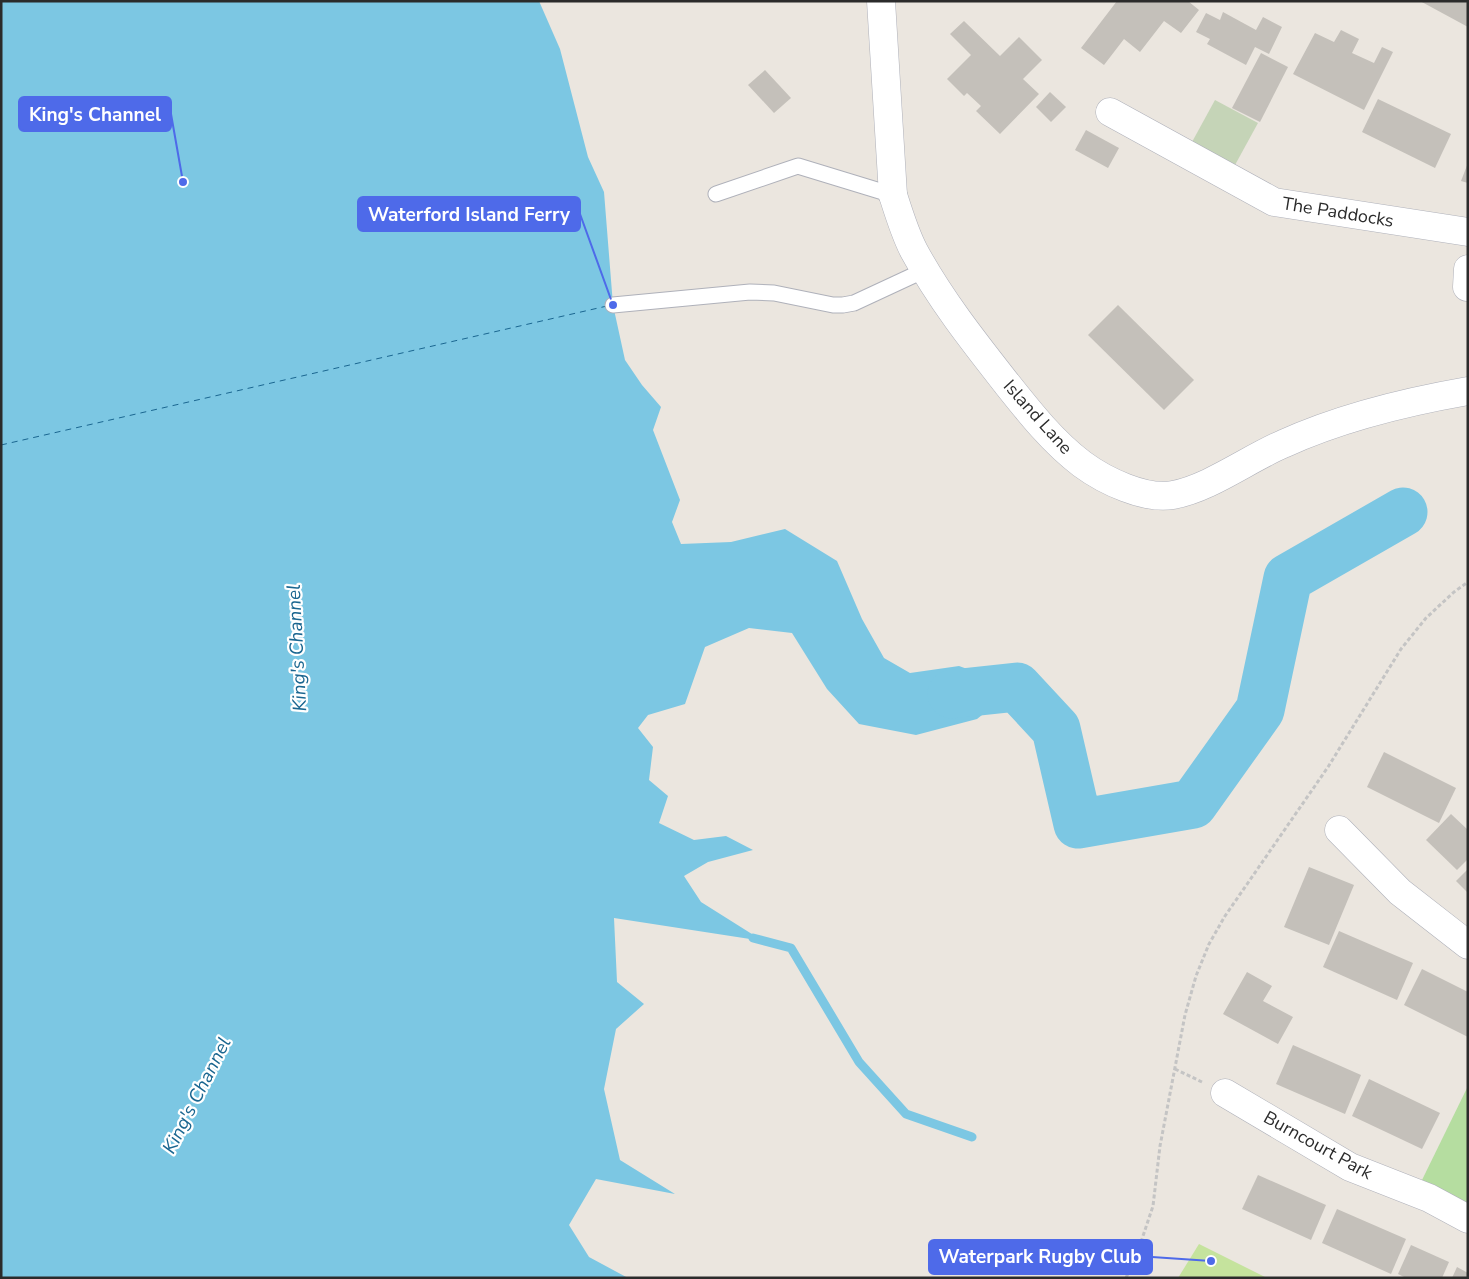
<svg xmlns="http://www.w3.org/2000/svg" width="1469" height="1279" font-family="'Nunito Sans',sans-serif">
  <rect width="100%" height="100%" fill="#ebe6df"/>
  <!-- green -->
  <path fill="#b5dda0" d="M1468,1086V1205L1422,1180Z"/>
  <!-- cemetery -->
  <path fill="#c5d4b7" d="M1215,100L1258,123L1235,165L1192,142Z"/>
  <!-- pitch -->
  <path fill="#c5e39d" d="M1199,1244L1267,1278H1178Z"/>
  <!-- water -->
  <path fill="#7cc7e3" d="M1,1H539L560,49L588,157L604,192L613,305L625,360L642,385L661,407L653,430L680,500L672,522L681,544L731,542L785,529L837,561L862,619L884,658L910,673L959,666L1017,687L977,719L916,735L859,724L827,689L792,633L749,628L705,647L685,704L648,715L638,728L653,747L649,780L668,796L659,823L694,840L726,836L753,850L708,862L684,876L701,902L763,941L614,918L617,982L644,1004L616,1029L604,1089L620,1160L675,1194L596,1179L569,1225L589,1257L628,1278H1Z"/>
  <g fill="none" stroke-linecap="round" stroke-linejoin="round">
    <!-- stream -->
    <path stroke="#7cc7e3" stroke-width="9" d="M753,938L791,948L859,1062L906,1114L972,1137"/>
    <!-- river -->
    <path stroke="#7cc7e3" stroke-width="49" d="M952,694L1017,687L1056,729L1078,824L1193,804L1260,710L1288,578L1403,512"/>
    <!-- ferry -->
    <path stroke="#1a6690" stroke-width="1" stroke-dasharray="6 5" stroke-linecap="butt" d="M1,445L607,306"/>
  </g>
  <!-- building -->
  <g fill="#c4c0ba">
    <path d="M1117,1H1188L1199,10L1181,33L1164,21L1140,52L1124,39L1104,65L1081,48Z"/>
    <path d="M1420,1H1468V27Z"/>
    <path d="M1223,12L1256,30L1263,17L1282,27L1269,54L1255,47L1246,65L1207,44L1210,39L1196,32L1206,13L1220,20Z"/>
    <path d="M964,21L1000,56L1019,37L1042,60L1023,79L1039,94L1000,134L976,111L981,106L967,93L964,96L947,79L971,55L950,34Z"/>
    <path d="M1341,30L1359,39L1352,53L1374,63L1382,47L1393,52L1364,110L1293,74L1315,33L1334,42Z"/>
    <path d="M1261,53L1288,67L1260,122L1232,108Z"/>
    <path d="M765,70L791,98L774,113L748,85Z"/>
    <path d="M1050,92L1066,107L1051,122L1036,107Z"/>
    <path d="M1378,99L1451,134L1435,168L1362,132Z"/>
    <path d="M1086,130L1119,148L1108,168L1075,150Z"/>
    <path d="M1468,163V183L1461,181Z"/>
    <path d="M1118,305L1194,380L1164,410L1088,335Z"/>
    <path d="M1384,752L1456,788L1439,823L1367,787Z"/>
    <path d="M1451,814L1468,830V859L1457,870L1426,840Z"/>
    <path d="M1309,867L1354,885L1329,945L1284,927Z"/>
    <path d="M1468,869V893L1456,881Z"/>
    <path d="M1339,931L1413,963L1397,1000L1323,967Z"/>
    <path d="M1422,969L1468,992V1037L1404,1005Z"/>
    <path d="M1247,972L1272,986L1263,1001L1293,1017L1278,1044L1223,1014Z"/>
    <path d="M1293,1045L1361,1075L1345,1114L1276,1084Z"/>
    <path d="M1369,1079L1440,1113L1422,1149L1352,1116Z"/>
    <path d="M1258,1175L1326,1205L1311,1240L1242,1209Z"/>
    <path d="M1337,1209L1406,1239L1391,1274L1322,1243Z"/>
    <path d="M1411,1245L1449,1262L1442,1278H1406L1398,1274Z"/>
    <path d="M1457,1267L1468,1273V1278H1452Z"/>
  </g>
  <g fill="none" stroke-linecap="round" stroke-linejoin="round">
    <defs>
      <g id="lane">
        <path d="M716,194L798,166L893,195"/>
        <path d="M613,305L750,292L774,293L833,305H843L854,303L925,270"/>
      </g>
      <g id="street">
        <path d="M881,1L893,195"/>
        <path d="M1110,112L1274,202L1468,232"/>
        <path d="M1468,269L1467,287H1468"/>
        <path d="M1339,830L1400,892L1468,945"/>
        <path d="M1225,1093L1350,1167L1429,1198L1468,1219"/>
      </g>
      <path id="secondary" d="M893,195C899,214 905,234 914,251C940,299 974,342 1007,384C1030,413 1053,442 1082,464C1105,481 1145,500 1173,495C1210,488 1248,459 1283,444C1342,417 1405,402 1468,391"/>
    </defs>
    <!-- lane casing -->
    <use href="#lane" stroke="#afb1ba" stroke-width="17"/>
    <!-- street casing -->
    <use href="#street" stroke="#afb1ba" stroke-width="29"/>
    <!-- secondary casing -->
    <use href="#secondary" stroke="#afb1ba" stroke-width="29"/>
    <!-- path -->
    <g stroke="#c4c4c4" stroke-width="3" stroke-dasharray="4 2.5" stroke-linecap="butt">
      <path d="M1175,1069L1202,1082"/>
      <path d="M1126,1278L1140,1245L1153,1206L1160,1146L1185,1015L1196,976L1209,944L1225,916L1328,767L1401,649L1426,618L1454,592L1468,582"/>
    </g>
    <!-- lane -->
    <use href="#lane" stroke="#fff" stroke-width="15"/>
    <!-- street -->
    <use href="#street" stroke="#fff" stroke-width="28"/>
    <!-- secondary -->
    <use href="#secondary" stroke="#fff" stroke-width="28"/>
  </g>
  <g text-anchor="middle" stroke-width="4.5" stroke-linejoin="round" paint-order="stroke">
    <!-- street labels -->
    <g font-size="18" fill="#2b2b2b" stroke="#fff">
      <text transform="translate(1338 212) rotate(9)" y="6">The Paddocks</text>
      <text transform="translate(1038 417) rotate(48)" y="6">Island Lane</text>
      <text transform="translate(1318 1145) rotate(29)" y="6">Burncourt Park</text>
    </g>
    <!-- water labels -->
    <g font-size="19" font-style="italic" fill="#1a6690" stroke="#fff">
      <text transform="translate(296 648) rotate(-93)" y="7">King's Channel</text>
      <text transform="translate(196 1095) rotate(-63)" y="7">King's Channel</text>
    </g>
  </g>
  <!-- callouts -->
  <path fill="none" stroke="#4e6ae9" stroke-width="2" d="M183 182L171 114M613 305L580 214M1211 1261L1152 1257"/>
  <g fill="#4e6ae9" stroke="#fff" stroke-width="2">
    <circle cx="183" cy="182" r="5"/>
    <circle cx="613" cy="305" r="5"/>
    <circle cx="1211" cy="1261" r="5"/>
  </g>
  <g fill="#4e6ae9" stroke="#4e6ae9" stroke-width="2">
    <rect x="19" y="97" width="152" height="34" rx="5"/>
    <rect x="358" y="197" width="222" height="34" rx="5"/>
    <rect x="929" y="1240" width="223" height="34" rx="5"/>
  </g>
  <g font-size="19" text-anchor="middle" font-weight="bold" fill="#fff">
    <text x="95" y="121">King's Channel</text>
    <text x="469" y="221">Waterford Island Ferry</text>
    <text x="1040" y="1263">Waterpark Rugby Club</text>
  </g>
  <!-- border -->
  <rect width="1469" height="1279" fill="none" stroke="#2b2b2b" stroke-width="5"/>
</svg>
